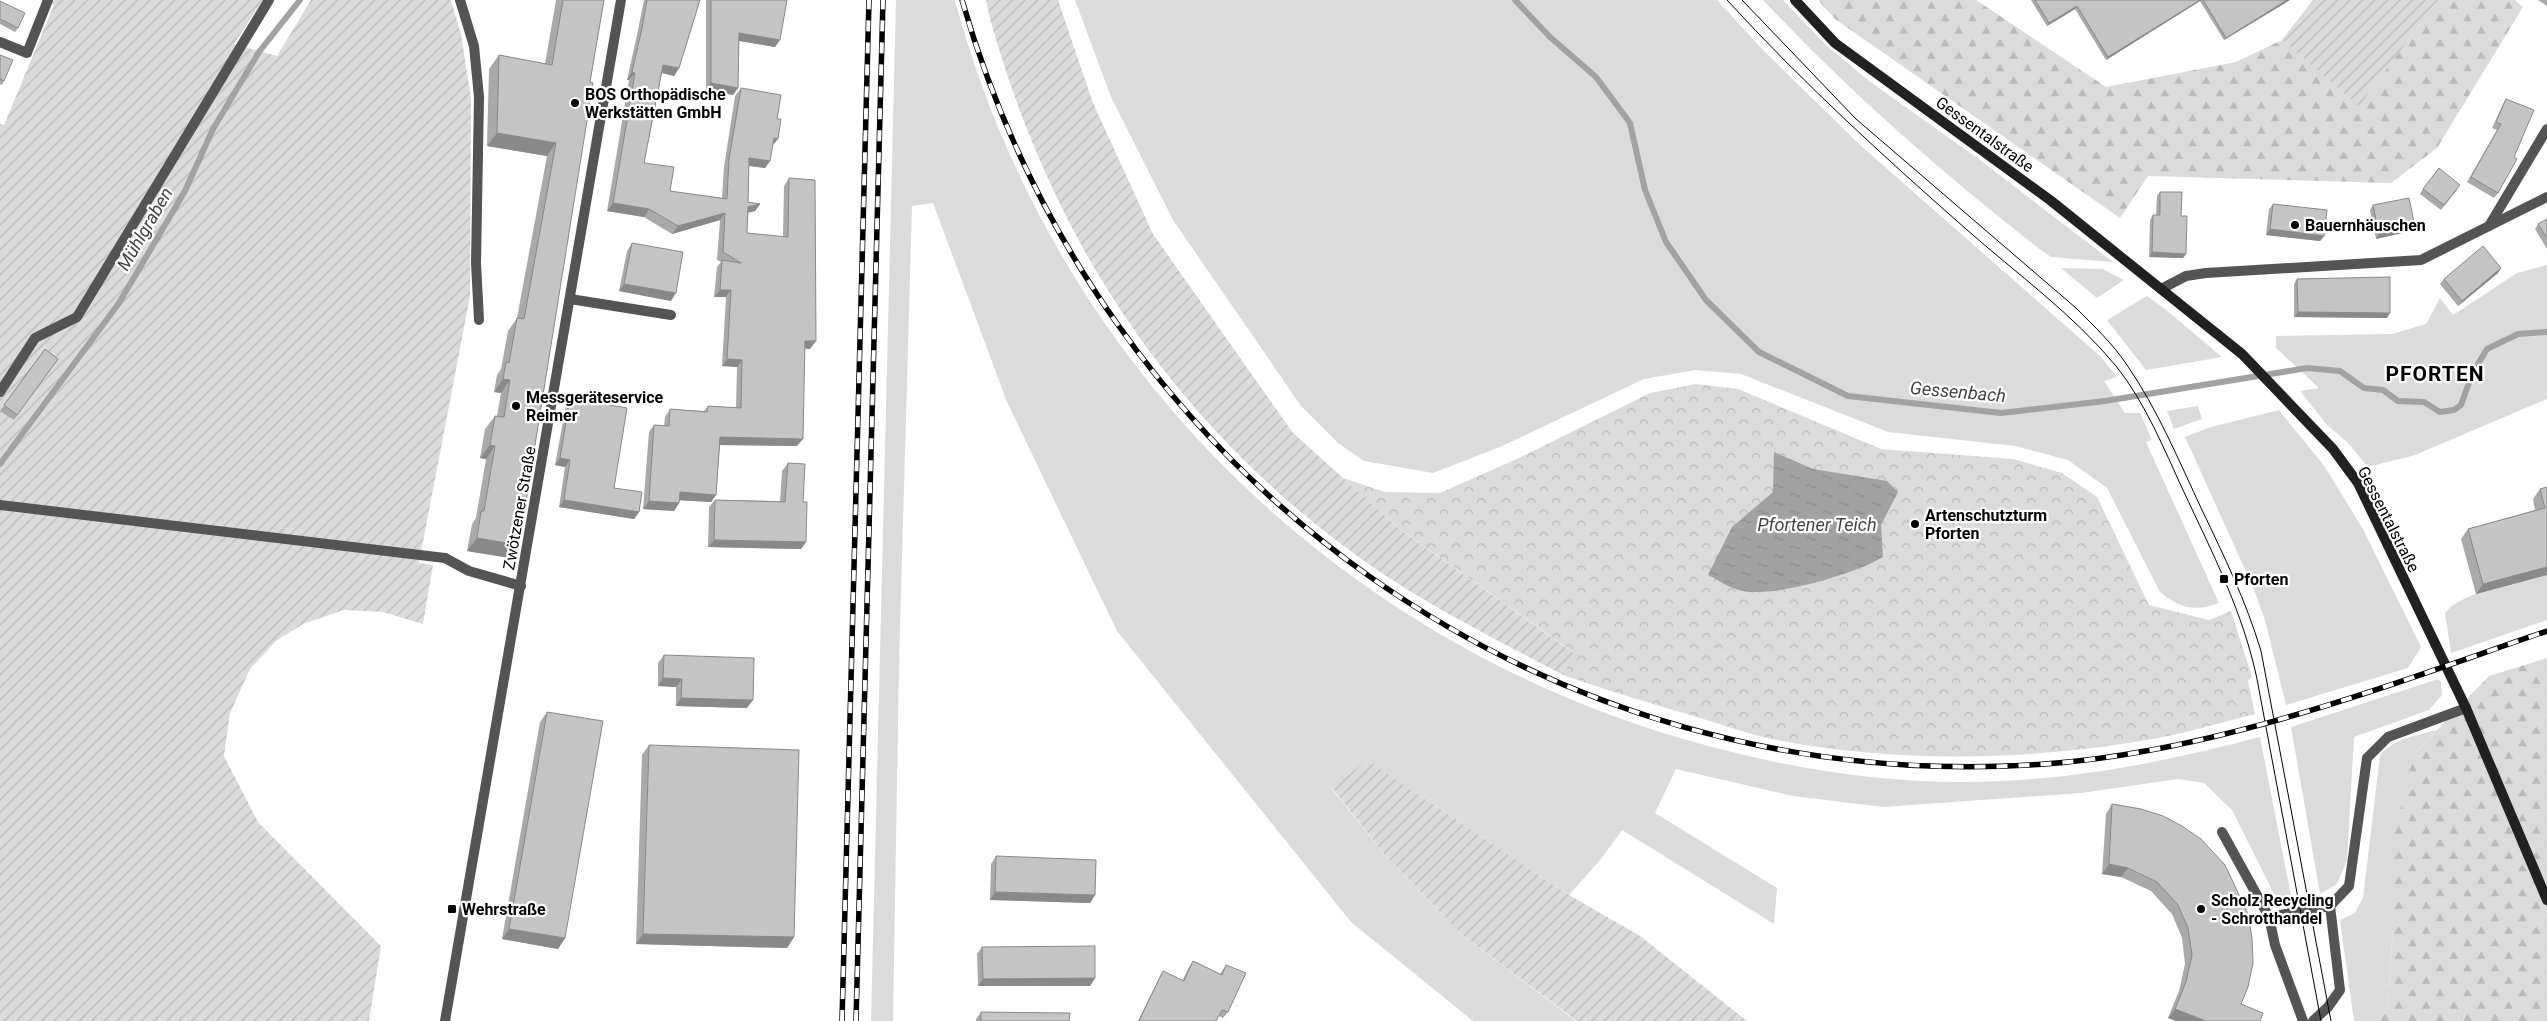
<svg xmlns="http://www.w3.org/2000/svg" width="2547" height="1021" font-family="Roboto,sans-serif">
  <defs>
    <pattern id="forest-firs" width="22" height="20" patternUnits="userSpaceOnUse" patternTransform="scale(1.25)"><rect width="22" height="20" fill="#dbdbdb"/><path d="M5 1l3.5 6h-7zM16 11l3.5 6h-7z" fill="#bababa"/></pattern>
    <pattern id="park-crowns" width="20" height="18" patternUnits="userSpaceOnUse" patternTransform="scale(1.25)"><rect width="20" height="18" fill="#dbdbdb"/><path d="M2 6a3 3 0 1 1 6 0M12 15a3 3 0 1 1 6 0" fill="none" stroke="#bababa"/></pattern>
    <pattern id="garden-furrows" width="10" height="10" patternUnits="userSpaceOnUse" patternTransform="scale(1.25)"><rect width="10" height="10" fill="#dbdbdb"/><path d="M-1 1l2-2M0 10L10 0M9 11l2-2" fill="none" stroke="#bababa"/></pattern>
    <pattern id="water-ripples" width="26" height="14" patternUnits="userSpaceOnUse" patternTransform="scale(1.25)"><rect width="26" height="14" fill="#a2a2a2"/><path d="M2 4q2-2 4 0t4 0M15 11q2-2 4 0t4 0" fill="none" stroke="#8a8a8a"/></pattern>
  </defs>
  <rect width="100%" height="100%" fill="#fff"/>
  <!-- grass -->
  <g fill="#dbdbdb">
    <path d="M896,0H955C1053,365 1341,647 1705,745C1789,768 1875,782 1962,782C2064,782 2162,763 2260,737L2292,901L2283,900L2274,894L2232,810L2204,783L2178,779L2081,793L1883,807L1793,796L1676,769L1655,813L1777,888L1774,924L1622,830L1601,859L1569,895L1367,760L1332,789L1384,854L1461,934L1576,1021H1473L1351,922L1117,631L1007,402L933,203L912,206L899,664L893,1021H871Z"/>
    <path d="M1075,0H1717L1764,51L1860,145L2100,356L2117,377L2104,381L2125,413H2140L2152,440L2146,442L2219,603C2196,612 2178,608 2160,592L2107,488L2068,460L2015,446L1888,432L1741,374L1695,370L1644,379L1500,447L1433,473L1364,461L1338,443L1301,406L1173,220L1111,97Z"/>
    <path d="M1763,0H1783L1826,45L1869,81L1980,160L2113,262L2051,257L2038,248C1941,172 1848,91 1763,0Z"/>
    <path d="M2547,265V399L2415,455L2368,467L2347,442L2327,425L2300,391L2319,388L2276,348V336L2392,334L2426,324L2440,298L2453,315L2517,273Z"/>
    <path d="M2061,268L2103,269L2124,280L2097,298Z"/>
    <path d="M2147,296L2165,309L2222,357L2146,370L2107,320Z"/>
    <path d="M2198,406L2202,419L2174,429L2167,411Z"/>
    <path d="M2279,410L2325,467L2364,531L2421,647L2408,668L2286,705L2265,620L2253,587L2185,437L2211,427Z"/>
    <path d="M2547,575V620L2451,653L2445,613C2460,592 2521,582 2547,575Z"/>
    <path d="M2438,679L2441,682L2442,695L2429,710L2354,737L2347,860L2337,884L2320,894L2291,727Z"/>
    <path d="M2437,730L2414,754L2393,928L2388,1006L2377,1021H2354L2340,920L2355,913L2363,898L2380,755C2395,738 2415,736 2437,730Z"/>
  </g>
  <!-- forest -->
  <g fill="url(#forest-firs)">
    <path d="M1818,0H1976L2106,87L2236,62L2282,40L2359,105L2438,0H2515L2523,7L2437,148L2391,183L2148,176L2120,218L1835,19Z"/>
    <path d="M2547,658V1021H2377L2388,1006L2393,928L2394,835L2414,754L2489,676Z"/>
  </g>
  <!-- park -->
  <path fill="url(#park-crowns)" d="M1696,384L1738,389L1881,449L2013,459L2062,473L2097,497L2149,605L2209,620L2231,611L2252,677L2248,681L2255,714C2217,724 2179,735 2141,741C2020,761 1893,763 1772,739C1748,734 1724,725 1700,718C1654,704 1608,691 1563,675L1574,653L1400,529L1343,478L1385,492L1440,493L1519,458L1650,393Z"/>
  <!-- garden -->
  <g fill="url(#garden-furrows)">
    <path d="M42,0H263L234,44L277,56L311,0H451L461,34L471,98L470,296L419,563L433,565L423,624L383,612L344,610L303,624L276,641L250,669L230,713L224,756L258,822L381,946L369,1021H0V124L4,125L54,5Z"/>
    <path d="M986,0H1058L1093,103L1153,234L1293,433L1401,530L1575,654L1563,675C1504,644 1445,614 1389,578C1241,480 1124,344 1050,183C1030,139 1013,95 999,49C994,33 989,17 986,0Z"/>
    <path d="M2313,0H2438L2359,106L2282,40Z"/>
    <path d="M1367,760L1569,895L1640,936L1747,1021H1577L1461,934L1385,855L1332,788Z"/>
  </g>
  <!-- water -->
  <path fill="url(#water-ripples)" d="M1774,452L1813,469L1887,481L1898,492L1881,525L1883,557C1855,574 1776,597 1743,591C1731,589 1718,580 1708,575L1732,527L1773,492Z"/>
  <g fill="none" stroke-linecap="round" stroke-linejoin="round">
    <!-- stream -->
    <g stroke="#a2a2a2" stroke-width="6">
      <path d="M1515,0L1550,37L1596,77L1630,123L1645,190L1666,242L1706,300L1759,352L1848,396L2001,413L2105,401L2307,368L2340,371L2364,388L2383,390L2398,401L2424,402L2440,412L2454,410L2461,405L2472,374L2487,349L2518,334L2547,332"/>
      <path d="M0,464L119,303L185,191L213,129L259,52L300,0"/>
    </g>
    <!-- lane -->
    <g stroke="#545454" stroke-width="10">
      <path d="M460,0L474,46L479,97L476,263L479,320"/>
      <path d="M0,42L27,53L48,0"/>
      <path d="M570,299L671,315"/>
      <path d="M0,392L35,338L77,317L269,0"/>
      <path d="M0,505L445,558"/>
      <path d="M2222,832L2269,917L2330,906L2349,886L2367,758L2388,737L2466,708"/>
      <path d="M2269,917L2275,945L2303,1021"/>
      <path d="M2313,1021L2328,1007L2340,990L2330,906"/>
    </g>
    <!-- street -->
    <g stroke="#545454" stroke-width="10">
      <path d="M2489,226L2547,129"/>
      <path d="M2161,289L2186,276L2206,273L2421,260L2547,197"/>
      <path d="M445,558L469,571L521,586"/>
      <path d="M445,1021L621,0"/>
    </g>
    <!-- secondary -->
    <path stroke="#212121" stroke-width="10" d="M1795,0L1835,43L2050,200L2242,354L2333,449L2358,483L2466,708L2547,900"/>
    <!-- tram -->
    <g stroke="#000" stroke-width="1">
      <path d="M1727,0C1802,82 1883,156 1966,229C2017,274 2073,314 2116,366C2145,402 2164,449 2183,490C2212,552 2243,612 2257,679L2321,1021"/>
      <path d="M1742,0L1856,119L2076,308C2094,326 2113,344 2127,365C2158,410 2179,461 2202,510C2224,556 2246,601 2261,651L2331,1021"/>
    </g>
    <defs>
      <g id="rail">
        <path d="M962,0C1100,479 1545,800 2045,764C2219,751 2383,687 2547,631"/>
        <path d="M842,1021L869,0"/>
        <path d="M856,1021L883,0"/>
      </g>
    </defs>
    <!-- rail casing -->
    <use href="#rail" stroke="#000" stroke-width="5.5"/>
    <!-- rail -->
    <use href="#rail" stroke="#fff" stroke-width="4" stroke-dasharray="11" stroke-linecap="butt"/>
  </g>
  <!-- wall -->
  <g fill="#a9a9a9">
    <path d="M556,0H604L510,558L467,551L472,524L476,518L486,459L480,458L485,429L495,416H497L501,393L494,392L497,375L501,369L508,331L517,318L547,156L487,146L489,69L499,55L545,64Z"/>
    <path d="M644,0H700L679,68L674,76L662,73L644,163L670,191L722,198L724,167L735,96L741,88L772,146L770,161L765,168L749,166L748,202L760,204L755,211L747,213V233L783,237L784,186L789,178L810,349L804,348L797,446L720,445L716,495L711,502L679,500V503L674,511L643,509L649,432L654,425L664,426L665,417L670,409L704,411L708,406L736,408L737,367L722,366L726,297H714L717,267L721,262L717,260L720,220L672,234L644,217L607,211L629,80H627L637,35Z"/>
    <path d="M706,0H787L775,47L739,41L738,88L733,95L706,90Z"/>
    <path d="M2031,0H2290L2224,40L2200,1L2106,60L2075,9L2047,26Z"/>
    <path d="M2538,0H2547V6Z"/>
    <path d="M0,1L18,28L15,32L0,24Z"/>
    <path d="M0,55L4,81L2,85L0,84Z"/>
    <path d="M2506,99L2498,193L2494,198L2467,182L2497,130L2492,128L2503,104Z"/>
    <path d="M2423,189L2457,190L2441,210L2420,194Z"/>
    <path d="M2160,192L2181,216L2186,254L2183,258L2149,257L2150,220L2153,215H2156L2157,196Z"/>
    <path d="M2273,204L2324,236L2320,241L2266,235L2269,209Z"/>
    <path d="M2373,205L2411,231L2376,239L2370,210Z"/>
    <path d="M2547,219V249L2535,229L2538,224Z"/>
    <path d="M632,243L671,301L619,291L627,251Z"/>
    <path d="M2501,268L2498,273L2458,306L2440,284L2444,279Z"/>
    <path d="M2297,279L2387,318L2294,317V284Z"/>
    <path d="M45,349L58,359L14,420L0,411Z"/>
    <path d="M570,398L614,488L639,512L634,519L559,507L565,467L555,465L566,405Z"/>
    <path d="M788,463L803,502L806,542L801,549L708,547L709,507L715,500L780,501L782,471Z"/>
    <path d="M2547,487V575L2476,594L2461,539L2468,529L2535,510L2533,499L2540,489Z"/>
    <path d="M664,655L747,708L676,706V687L658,686V663Z"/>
    <path d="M547,712L565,938L558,949L502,939L540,722Z"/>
    <path d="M649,745L794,937L787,948L636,944L642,755Z"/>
    <path d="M2112,804L2141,809L2241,1004L2260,1021H2176L2168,1018L2179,991L2185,964L2182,938L2172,914L2151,891L2121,877L2102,874L2106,814Z"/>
    <path d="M996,856L1095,895L1090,903L990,900L991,864Z"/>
    <path d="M982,947L1095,978L1090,986H978L977,954Z"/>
    <path d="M1193,961L1220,974L1226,965L1228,1012L1223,1018L1219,1016L1216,1021H1138L1159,978L1163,971L1182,981L1189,967Z"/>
    <path d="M981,1012L1069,1021H976V1019Z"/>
  </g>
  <!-- shaded-wall -->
  <g fill="#898989">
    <path d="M2200,0H2201L2200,1L2106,60L2108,57Z"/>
    <path d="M2287,0H2290L2224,40L2226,38Z"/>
    <path d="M2077,6L2075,9L2047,26L2049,23Z"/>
    <path d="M739,33L780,40L775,47L734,40Z"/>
    <path d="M663,65L679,68L674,76L658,72Z"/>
    <path d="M632,72L635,73L629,80H627Z"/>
    <path d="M711,83L738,88L733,95L706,90Z"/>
    <path d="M497,133L556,143L547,156L487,146Z"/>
    <path d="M774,138L778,139L772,146Z"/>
    <path d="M749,158L770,161L765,168L743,165Z"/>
    <path d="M613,203L649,209L644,217L607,211Z"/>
    <path d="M760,204L755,211L742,214L748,207Z"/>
    <path d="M725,213L720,220L672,234L678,226Z"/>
    <path d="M2415,226L2411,231L2376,239L2379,234Z"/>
    <path d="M2270,229L2324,236L2320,241L2266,235Z"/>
    <path d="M2152,252L2186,254L2183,258L2149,257Z"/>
    <path d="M2501,268L2498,273L2458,306L2462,301Z"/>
    <path d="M624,284L676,293L671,301L619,291Z"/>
    <path d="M720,290H731L726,297H714Z"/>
    <path d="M2298,312L2390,313L2387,318L2294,317Z"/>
    <path d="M805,341H816L810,349L799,348Z"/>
    <path d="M727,359L742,360L737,367L722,366Z"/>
    <path d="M503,379L510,380L501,393L494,392Z"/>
    <path d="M720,437L803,439L797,446L715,445Z"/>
    <path d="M490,445L495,446L486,459L480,458Z"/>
    <path d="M560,458L570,460L565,467L555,465Z"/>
    <path d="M680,492L716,495L711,502L675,500Z"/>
    <path d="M564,500L639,512L634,519L559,507Z"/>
    <path d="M649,501L679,503L674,511L643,509Z"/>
    <path d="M477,538L519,545L510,558L467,551Z"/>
    <path d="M714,540L806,542L801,549L708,547Z"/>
    <path d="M2547,567V575L2476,594L2483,584Z"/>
    <path d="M663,678L682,679L676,687L658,686Z"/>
    <path d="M681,698L753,700L747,708L676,706Z"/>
    <path d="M2109,864L2128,868L2121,877L2102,874Z"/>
    <path d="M995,892L1095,895L1090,903L990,900Z"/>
    <path d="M509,929L565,938L558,949L502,939Z"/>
    <path d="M643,934L794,937L787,948L636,944Z"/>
    <path d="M1095,978L1090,986H978L983,979Z"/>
    <path d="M2175,1009L2206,1021H2176L2168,1018Z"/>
  </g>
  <!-- building -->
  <g fill="#c4c4c4" stroke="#898989">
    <path d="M563,0H604L590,82L593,83L519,545L477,538L481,511H484L495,446L490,445L495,416L504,417L510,380L503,379L506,362L509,363L517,318L524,319L556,143L497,133L499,55L552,65Z"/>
    <path d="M647,0H700L679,68L663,65L644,163L674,167L670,191L727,199L729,159L741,88L781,95L777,119H781L778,139L774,138L770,161L749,158L748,202L760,204L748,207L747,233L788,237L789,178L815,180L816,341H805L803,439L720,437L716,495L680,492L679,503L649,501L654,425L669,426L670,409L707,412L708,406L741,408L742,360L727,359L731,290H720L722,260L741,263L723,252L725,213L678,226L649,209L613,203L635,73L632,72L642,28Z"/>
    <path d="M711,0H787L780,40L739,33L738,88L711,83Z"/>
    <path d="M2035,0H2200L2108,57L2077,6L2049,23Z"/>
    <path d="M2203,0H2287L2226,38Z"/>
    <path d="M0,1L25,13L18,28L0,19Z"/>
    <path d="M0,55L13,60L4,81L0,79Z"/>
    <path d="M2506,99L2534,110L2514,157L2517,159L2498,193L2471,177L2501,124L2496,122Z"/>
    <path d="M2439,168L2460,185L2444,205L2423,189Z"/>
    <path d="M2160,192H2182L2181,216H2187L2186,254L2152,252L2153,215H2160Z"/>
    <path d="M2409,198L2415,226L2379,234L2373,205Z"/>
    <path d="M2273,204L2327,210L2324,236L2270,229Z"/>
    <path d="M2547,219V238L2538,224Z"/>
    <path d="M632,243L683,252L676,293L624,284Z"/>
    <path d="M2483,246L2501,268L2462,301L2444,279Z"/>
    <path d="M2390,277V313L2298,312L2297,279Z"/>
    <path d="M45,349L58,359L17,415L4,405Z"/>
    <path d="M570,398L627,408L614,488L642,492L639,512L564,500L570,460L560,458Z"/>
    <path d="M788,463L805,464L803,502H807L806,542L714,540L715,500L785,502Z"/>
    <path d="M2547,487V567L2483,584L2468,529L2545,508L2540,489Z"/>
    <path d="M664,655L754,658L753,700L681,698L682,679L663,678Z"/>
    <path d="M547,712L603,721L565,938L509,929Z"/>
    <path d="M649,745L799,750L794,937L643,934Z"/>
    <path d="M2112,804L2141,809L2163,816L2182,826L2201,839L2225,865L2248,914L2252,938L2253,963L2248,987L2241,1004L2263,1013L2260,1021H2206L2175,1009L2186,982L2192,955L2188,928L2178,905L2157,882L2128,868L2109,864Z"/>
    <path d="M996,856L1096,860L1095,895L995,892Z"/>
    <path d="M1095,946V978L983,979L982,947Z"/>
    <path d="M1193,961L1222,975L1226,965L1246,973L1228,1012L1222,1010L1216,1021H1139L1163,971L1184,981Z"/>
    <path d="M981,1012L1070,1013L1069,1021H981Z"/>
  </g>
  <!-- markers -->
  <g fill="#000" stroke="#fff" stroke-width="2">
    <circle cx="575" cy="103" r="5"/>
    <circle cx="2295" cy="225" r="5"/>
    <circle cx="516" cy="406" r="5"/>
    <circle cx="1915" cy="524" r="5"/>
    <rect x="2219" y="574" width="10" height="10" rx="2.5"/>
    <rect x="447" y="904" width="10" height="10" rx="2.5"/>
    <circle cx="2201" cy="909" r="5"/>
  </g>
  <g text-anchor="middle" stroke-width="4.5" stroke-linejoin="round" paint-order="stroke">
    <!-- poi labels -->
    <g font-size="16" font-weight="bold" fill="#000" stroke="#fff" text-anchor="start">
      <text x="585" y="100">BOS Orthopädische<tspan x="585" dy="18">Werkstätten GmbH</tspan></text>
      <text x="2305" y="231">Bauernhäuschen</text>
      <text x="526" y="403">Messgeräteservice<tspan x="526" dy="18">Reimer</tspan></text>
      <text x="1925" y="521">Artenschutzturm<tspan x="1925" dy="18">Pforten</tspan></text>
      <text x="2234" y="585">Pforten</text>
      <text x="2211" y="906">Scholz Recycling<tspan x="2211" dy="18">- Schrotthandel</tspan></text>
      <text x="462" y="915">Wehrstraße</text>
    </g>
    <!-- street labels -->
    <g font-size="16" fill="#000" stroke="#fff">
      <text transform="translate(1985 134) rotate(36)" y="6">Gessentalstraße</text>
      <text transform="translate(519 508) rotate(-80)" y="6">Zwötzener Straße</text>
      <text transform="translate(2389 519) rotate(63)" y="6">Gessentalstraße</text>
    </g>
    <!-- water labels -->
    <g font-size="18" font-style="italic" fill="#434343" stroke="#fff">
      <text transform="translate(145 229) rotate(-60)" y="6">Mühlgraben</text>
      <text transform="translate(1958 392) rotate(5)" y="6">Gessenbach</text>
      <text x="1817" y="531">Pfortener Teich</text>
    </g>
    <!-- district labels -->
    <g font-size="21" font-weight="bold" letter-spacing="1" fill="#000" stroke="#fff">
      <text x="2435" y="381">PFORTEN</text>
    </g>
  </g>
</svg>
